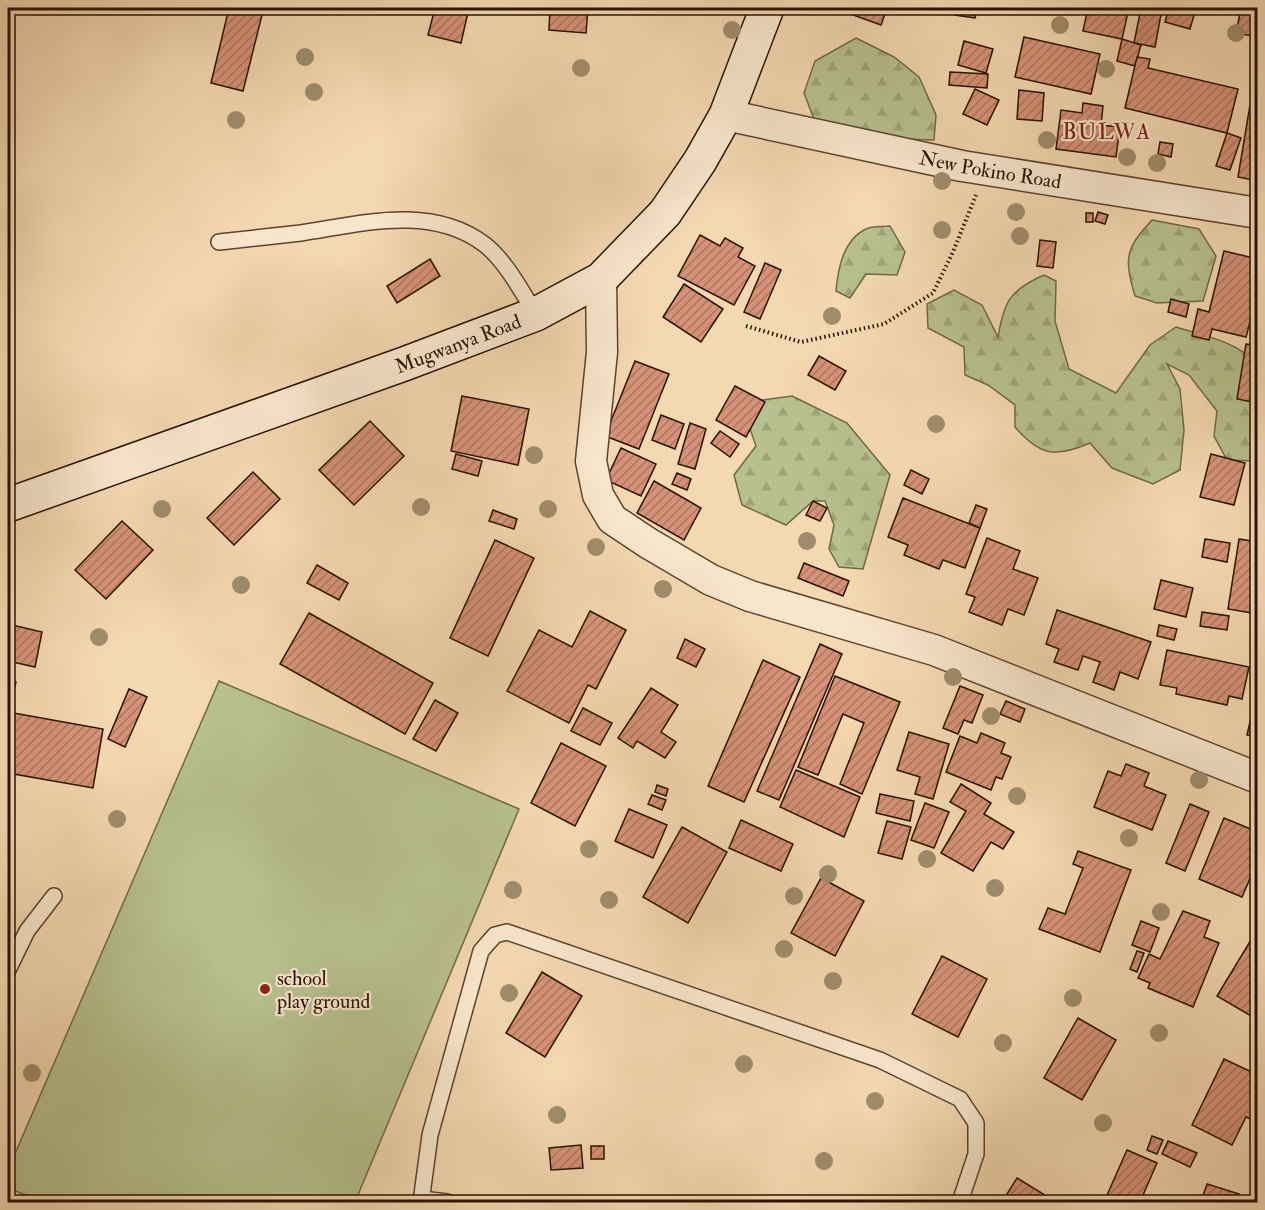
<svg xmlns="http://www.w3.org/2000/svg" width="1265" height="1210" font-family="'IM FELL Double Pica',serif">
  <defs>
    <pattern id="forest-firs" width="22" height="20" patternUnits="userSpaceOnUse" patternTransform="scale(1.5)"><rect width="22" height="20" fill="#b7c08f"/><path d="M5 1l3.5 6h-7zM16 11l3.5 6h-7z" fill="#9ea47a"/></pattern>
    <pattern id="building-hatch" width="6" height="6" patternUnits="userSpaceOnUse" patternTransform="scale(1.5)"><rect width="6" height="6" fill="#d69278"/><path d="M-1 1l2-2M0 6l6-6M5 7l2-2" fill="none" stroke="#ae7660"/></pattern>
  </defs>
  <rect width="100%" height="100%" fill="#f4d8b1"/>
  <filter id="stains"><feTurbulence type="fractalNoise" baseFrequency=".00333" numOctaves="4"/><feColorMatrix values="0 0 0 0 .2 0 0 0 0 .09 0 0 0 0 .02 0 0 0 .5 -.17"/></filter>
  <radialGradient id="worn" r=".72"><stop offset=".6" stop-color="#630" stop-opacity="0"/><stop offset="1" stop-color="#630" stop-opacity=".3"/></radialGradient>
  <!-- green -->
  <path fill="#b7c08f" stroke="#706848" stroke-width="1.5" d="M219,681L519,809L355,1202H43L8,1188V1170Z"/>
  <!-- forest -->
  <g fill="url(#forest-firs)" stroke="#706848" stroke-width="1.5">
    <path d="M856,38L894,57L919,77L936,115L934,140L900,139L814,119L804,93L815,61Z"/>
    <path d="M1152,220L1199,229L1216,256L1203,301L1157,303L1135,296C1124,258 1125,249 1152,220Z"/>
    <path d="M890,226L905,252L897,275L866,274L850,298L836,291C838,269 843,240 866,229C872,226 883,227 890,226Z"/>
    <path d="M1044,275L1056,281L1055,321L1069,369L1116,393L1150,345L1176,327C1205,336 1235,341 1257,363L1256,461L1227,460L1214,436L1217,411L1189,375L1167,364L1180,389L1184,430L1180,470L1153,484L1112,468L1090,443C1055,458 1040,456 1015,427V405L988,385L965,375L964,347L928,328L927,304L954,290L982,305L998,337C1004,301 1010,290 1044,275Z"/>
    <path d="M792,396L847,423L890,475L863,569L839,567L829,549L834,525L825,501H813L786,525L742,505L734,475L756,446L741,403Z"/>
  </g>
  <!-- building -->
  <g fill="url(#building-hatch)" stroke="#2a1101" stroke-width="1.5">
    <path d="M229,8L263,11L243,91L211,83Z"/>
    <path d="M435,8H469L461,43L428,35Z"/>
    <path d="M550,8H588L586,33L549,30Z"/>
    <path d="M847,8H887L881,25L845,12Z"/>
    <path d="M956,8H978L975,18L955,15Z"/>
    <path d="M978,8H1007L1006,14L977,11Z"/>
    <path d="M1088,8L1128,12L1122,39L1083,31Z"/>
    <path d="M1141,8L1162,9L1155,47L1134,43Z"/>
    <path d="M1169,8H1196L1190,29L1165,22Z"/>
    <path d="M1241,8H1258V37L1236,33Z"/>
    <path d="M1024,37L1100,54L1091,94L1015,77Z"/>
    <path d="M1122,39L1141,45L1135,66L1117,61Z"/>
    <path d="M964,41L993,49L986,73L958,65Z"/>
    <path d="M1137,57L1150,59L1148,68L1238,89L1227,133L1125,108Z"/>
    <path d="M950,72L988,74L987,88L949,85Z"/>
    <path d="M975,89L999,100L987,125L963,114Z"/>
    <path d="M1019,90L1044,93L1042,121L1017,119Z"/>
    <path d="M1083,103L1103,106L1101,125L1120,127L1116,157L1056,149L1061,110L1082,113Z"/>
    <path d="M1250,105L1258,107V181L1238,177Z"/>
    <path d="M1227,133L1241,138L1230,170L1216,166Z"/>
    <path d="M1160,142L1173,144L1171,157L1158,154Z"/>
    <path d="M1098,212L1108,215L1105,224L1095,221Z"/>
    <rect x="1086" y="213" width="7" height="9"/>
    <path d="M700,235L720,246L725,238L743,248L738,257L755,266L734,305L678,276Z"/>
    <path d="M1040,240L1056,242L1053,268L1037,266Z"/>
    <path d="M1224,251L1258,259V291L1246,337L1212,329L1209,340L1192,336L1198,309L1209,312Z"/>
    <path d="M430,259L440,276L397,303L387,286Z"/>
    <path d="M765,263L781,270L760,319L744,312Z"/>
    <path d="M684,284L723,309L701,342L663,317Z"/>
    <path d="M1171,299L1189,304L1186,317L1168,312Z"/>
    <path d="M1246,344L1258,346V403L1237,399Z"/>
    <path d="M819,356L846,371L835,390L808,375Z"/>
    <path d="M635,361L669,374L639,449L605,436Z"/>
    <path d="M735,386L765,402L746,437L716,420Z"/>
    <path d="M462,396L529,409L518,465L451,451Z"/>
    <path d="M661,415L684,424L675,449L652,440Z"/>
    <path d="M370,421L404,456L354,505L319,470Z"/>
    <path d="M690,423L706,429L695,469L678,464Z"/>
    <path d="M720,431L739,444L730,457L711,443Z"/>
    <path d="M621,448L656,464L641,496L606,480Z"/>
    <path d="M456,454L482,461L478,476L452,469Z"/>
    <path d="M1211,454L1245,463L1234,505L1200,497Z"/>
    <path d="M911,470L929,479L922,494L904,485Z"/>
    <path d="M253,472L280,499L234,545L207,518Z"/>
    <path d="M677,473L691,479L687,490L672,484Z"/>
    <path d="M654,481L701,508L684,540L637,513Z"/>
    <path d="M903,498L980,528L965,568L943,560L939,569L904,555L908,545L888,537Z"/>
    <path d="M813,501L827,508L820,521L806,515Z"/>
    <path d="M976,505L987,509L980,528L969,523Z"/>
    <path d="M493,510L517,519L514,529L489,521Z"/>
    <path d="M122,521L153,550L106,599L75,570Z"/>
    <path d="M987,538L1020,551L1013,569L1038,578L1024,615L1008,609L1002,625L969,612L975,597L966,594Z"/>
    <path d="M1205,539L1230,543L1227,562L1202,557Z"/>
    <path d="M1239,539L1258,542V614L1228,609Z"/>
    <path d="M495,540L534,558L488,656L450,638Z"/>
    <path d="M804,563L849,581L843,596L798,578Z"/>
    <path d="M317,565L348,583L339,600L307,583Z"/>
    <path d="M1161,580L1193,588L1186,617L1154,609Z"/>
    <path d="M1057,610L1151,642L1138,679L1120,672L1114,690L1093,682L1100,662L1083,656L1078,670L1054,662L1059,649L1046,644Z"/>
    <path d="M590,611L626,630L596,689L588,685L569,723L507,691L539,630L572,647Z"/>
    <path d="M1202,612L1229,616L1227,630L1200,626Z"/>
    <path d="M309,613L433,683L405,734L280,664Z"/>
    <path d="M8,624L42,632L35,667L8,661Z"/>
    <path d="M1159,625L1177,629L1174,640L1157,636Z"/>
    <path d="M685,639L705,649L696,667L677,658Z"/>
    <path d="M820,644L842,654L779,800L757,791Z"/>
    <path d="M1167,650L1249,667L1242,699L1229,696L1227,705L1176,694L1177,688L1160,685Z"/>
    <path d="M763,660L800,677L744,802L708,786Z"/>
    <path d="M835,676L900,702L862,794L840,784L864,723L843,714L818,775L798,767Z"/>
    <path d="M8,680L16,682L10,706H8Z"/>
    <path d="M960,686L983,695L972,723L964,720L958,734L943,728Z"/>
    <path d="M1258,687V737L1247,735Z"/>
    <path d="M651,688L678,705L661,732L676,742L665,758L637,741L633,748L618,738Z"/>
    <path d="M129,689L147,697L125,747L108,739Z"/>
    <path d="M435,700L458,713L436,751L413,739Z"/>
    <path d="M1006,701L1025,709L1020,722L1000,714Z"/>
    <path d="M583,708L612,723L600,745L571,731Z"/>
    <path d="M8,712L103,729L93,788L8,773Z"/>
    <path d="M909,732L949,744L933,799L915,794L920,777L897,770Z"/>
    <path d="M981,733L1005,743L1001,753L1011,757L1002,779L996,777L991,790L946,772L960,736L977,743Z"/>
    <path d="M561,743L606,766L575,826L531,803Z"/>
    <path d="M1126,764L1149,773L1144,786L1166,795L1152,830L1094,807L1108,771L1121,776Z"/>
    <path d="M796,770L860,797L844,837L780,807Z"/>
    <path d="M961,784L991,803L984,814L1014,832L1003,849L991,842L973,871L941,853L966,811L950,802Z"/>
    <path d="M657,785L668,789L666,796L655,792Z"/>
    <path d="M880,794L914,801L910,821L876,813Z"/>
    <path d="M652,795L666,800L662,810L648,804Z"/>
    <path d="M925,803L949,812L934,848L911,840Z"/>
    <path d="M1190,804L1209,812L1185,871L1166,863Z"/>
    <path d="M629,809L667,825L653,858L615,841Z"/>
    <path d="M1224,818L1258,832V860L1242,897L1199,879Z"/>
    <path d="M741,820L793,844L781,871L729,848Z"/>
    <path d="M887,821L911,827L902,859L878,853Z"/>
    <path d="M682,827L727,852L688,923L643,897Z"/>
    <path d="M1078,851L1131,870L1100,952L1039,929L1048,908L1065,914L1083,868L1073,864Z"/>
    <path d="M821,878L864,901L835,956L791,933Z"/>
    <path d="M1183,911L1210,921L1204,937L1219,943L1193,1007L1148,988L1150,983L1138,978L1149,954L1160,959Z"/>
    <path d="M1141,921L1159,928L1150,952L1132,945Z"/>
    <path d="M1251,940L1258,943V1020L1217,996Z"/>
    <path d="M1137,951L1144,953L1137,972L1130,969Z"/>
    <path d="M942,956L987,979L958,1037L912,1014Z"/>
    <path d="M542,972L582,996L545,1057L506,1033Z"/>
    <path d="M1078,1018L1116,1040L1082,1100L1044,1078Z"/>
    <path d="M1224,1059L1258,1075V1122L1246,1117L1232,1145L1192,1125Z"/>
    <path d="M1152,1136L1163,1140L1157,1154L1147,1150Z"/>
    <path d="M1168,1141L1197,1153L1190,1167L1162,1154Z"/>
    <path d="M581,1145L583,1168L551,1170L549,1148Z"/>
    <rect x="591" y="1146" width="13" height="13"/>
    <path d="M1127,1150L1157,1163L1140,1202H1104Z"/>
    <path d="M1017,1178L1053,1200L1052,1202H1002Z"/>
    <path d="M1207,1184L1239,1194L1236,1202H1201Z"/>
  </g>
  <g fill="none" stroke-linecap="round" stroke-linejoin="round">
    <defs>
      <g id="lane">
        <path d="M219,242C246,239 274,236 301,233C361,224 430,204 484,244C506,261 521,291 536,314"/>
        <path d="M8,970L27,931L54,896"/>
        <path d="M422,1199L447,1202"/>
        <path d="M421,1202L430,1135L481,951L495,935L507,932L880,1060L960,1099L976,1123V1154L960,1202"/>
      </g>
      <g id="street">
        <path id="s1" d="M726,115L962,166L1258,213"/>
        <path d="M601,279L602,352L591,461L598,495L612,519L648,543L711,580L750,596L934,650L1258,778"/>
      </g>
      <g id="secondary">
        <path id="s2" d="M8,505L404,364L536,314L601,279L665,213L700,161L726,115L767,8"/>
      </g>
    </defs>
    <!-- lane casing -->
    <use href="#lane" stroke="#5c432d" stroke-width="18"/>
    <!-- street casing -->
    <use href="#street" stroke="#5c432d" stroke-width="33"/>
    <!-- secondary casing -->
    <use href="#secondary" stroke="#2a1101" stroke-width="36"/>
    <!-- path -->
    <path stroke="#2a1101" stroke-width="4" stroke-dasharray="1.5 3" stroke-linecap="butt" d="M746,326L801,342L884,324L933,293L953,252L976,195"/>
    <!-- lane -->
    <use href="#lane" stroke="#f8e6cc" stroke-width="15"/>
    <!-- street -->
    <use href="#street" stroke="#f8e6cc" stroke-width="30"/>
    <!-- secondary -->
    <use href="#secondary" stroke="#f8e6cc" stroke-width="33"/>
  </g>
  <!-- trees -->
  <g fill="#a08c6c">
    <circle cx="1060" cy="25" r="9"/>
    <circle cx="732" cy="30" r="9"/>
    <circle cx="1236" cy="33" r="9"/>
    <circle cx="305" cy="57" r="9"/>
    <circle cx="581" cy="68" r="9"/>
    <circle cx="1106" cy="69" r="9"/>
    <circle cx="314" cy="92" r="9"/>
    <circle cx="236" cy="120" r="9"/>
    <circle cx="1047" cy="140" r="9"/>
    <circle cx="1127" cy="157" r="9"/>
    <circle cx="1157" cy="163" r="9"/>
    <circle cx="942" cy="181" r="9"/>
    <circle cx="1016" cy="212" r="9"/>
    <circle cx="942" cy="230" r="9"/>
    <circle cx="1020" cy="236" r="9"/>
    <circle cx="832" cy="316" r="9"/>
    <circle cx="936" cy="424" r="9"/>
    <circle cx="534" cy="455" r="9"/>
    <circle cx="421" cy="507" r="9"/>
    <circle cx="162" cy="509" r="9"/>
    <circle cx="548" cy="509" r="9"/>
    <circle cx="807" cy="541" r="9"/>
    <circle cx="596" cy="547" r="9"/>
    <circle cx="241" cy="585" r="9"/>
    <circle cx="663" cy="589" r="9"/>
    <circle cx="99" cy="637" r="9"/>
    <circle cx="953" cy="677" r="9"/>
    <circle cx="991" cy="716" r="9"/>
    <circle cx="1199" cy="780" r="9"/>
    <circle cx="1017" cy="796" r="9"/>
    <circle cx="117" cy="819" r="9"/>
    <circle cx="1129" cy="838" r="9"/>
    <circle cx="589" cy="849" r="9"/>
    <circle cx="927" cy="859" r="9"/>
    <circle cx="828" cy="874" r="9"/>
    <circle cx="995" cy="888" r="9"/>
    <circle cx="513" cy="890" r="9"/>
    <circle cx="794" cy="896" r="9"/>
    <circle cx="609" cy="900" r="9"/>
    <circle cx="1161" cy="912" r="9"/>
    <circle cx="784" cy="949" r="9"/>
    <circle cx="833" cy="981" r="9"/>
    <circle cx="509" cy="993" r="9"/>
    <circle cx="1073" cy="998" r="9"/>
    <circle cx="1159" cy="1033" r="9"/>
    <circle cx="1003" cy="1043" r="9"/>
    <circle cx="744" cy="1064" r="9"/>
    <circle cx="32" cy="1073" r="9"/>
    <circle cx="875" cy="1101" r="9"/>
    <circle cx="557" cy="1115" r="9"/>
    <circle cx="1103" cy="1123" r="9"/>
    <circle cx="824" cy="1161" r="9"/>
  </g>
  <!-- markers -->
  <circle fill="#8f2418" stroke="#f8e6cc" stroke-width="2" cx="265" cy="989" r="6"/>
  <g text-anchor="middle" stroke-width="4.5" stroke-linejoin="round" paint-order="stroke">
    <!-- street labels -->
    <g font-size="20" fill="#2a1101" stroke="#f8e6cc">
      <text dy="7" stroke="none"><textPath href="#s1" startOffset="270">New Pokino Road</textPath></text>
      <text dy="7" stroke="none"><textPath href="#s2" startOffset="478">Mugwanya Road</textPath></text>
    </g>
    <!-- poi labels -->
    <g font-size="20" fill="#2a1101" stroke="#f8e6cc" text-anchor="start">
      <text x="277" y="985">school<tspan x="277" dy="23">play ground</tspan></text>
    </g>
    <!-- quarter labels -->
    <g font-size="22" letter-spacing="1.5" fill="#7a1f14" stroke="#f8e6cc">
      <text x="1107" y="139">BULWA</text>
    </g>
  </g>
  <!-- margin -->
  <rect width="1265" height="1210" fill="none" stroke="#f4d8b1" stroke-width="30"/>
  <rect x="9" y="9" width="1247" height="1192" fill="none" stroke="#2a1101" stroke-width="3"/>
  <rect x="15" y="15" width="1235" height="1180" fill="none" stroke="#2a1101" stroke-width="1.5"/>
  <rect width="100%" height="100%" filter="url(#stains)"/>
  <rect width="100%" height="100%" fill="url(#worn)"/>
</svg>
